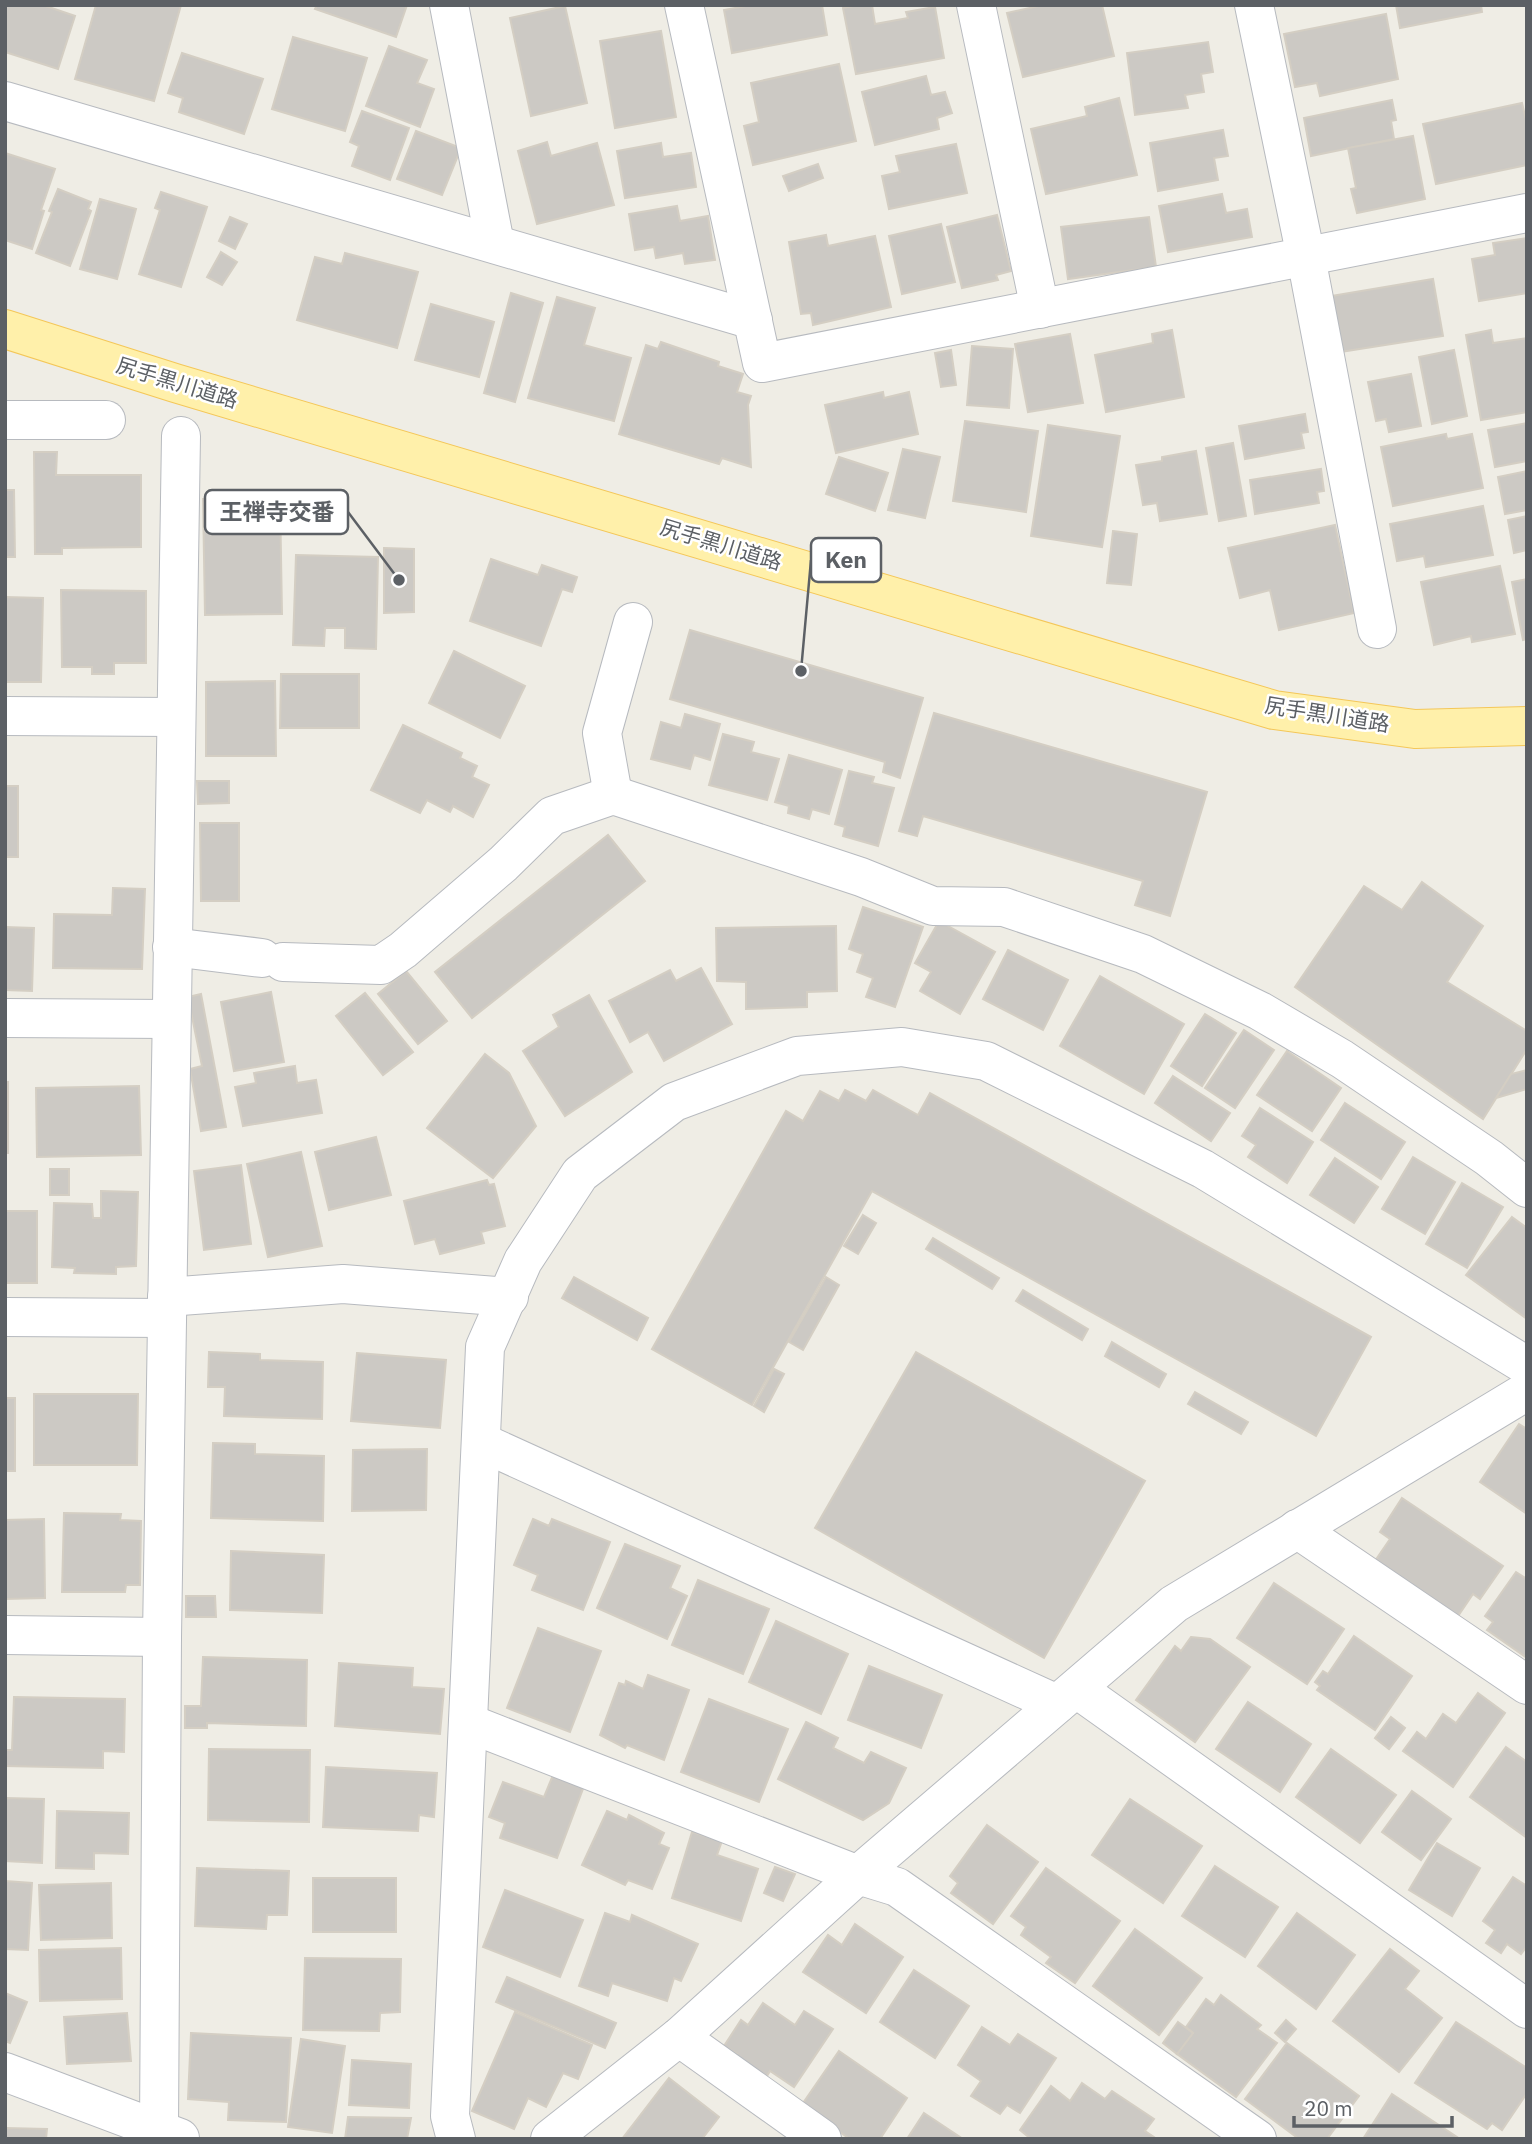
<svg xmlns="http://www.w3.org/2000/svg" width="1532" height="2144" font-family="'IBM Plex Sans','Noto Sans JP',sans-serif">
  <rect width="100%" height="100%" fill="#efede5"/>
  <!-- building -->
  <g fill="#ccc9c4" stroke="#d4cec3" stroke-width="2">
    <path d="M5,5H43L75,16L58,69L5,52Z"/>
    <path d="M96,5H181L154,101L75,79Z"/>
    <path d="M317,5H407L396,37L315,9Z"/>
    <path d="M751,5H822L827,35L732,53L724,10Z"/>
    <path d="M858,5H872L875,24L908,18L906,12L935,7L944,58L856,74L843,8Z"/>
    <path d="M1043,5H1102L1114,56L1023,77L1007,13Z"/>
    <path d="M1396,5H1481L1482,12L1400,28Z"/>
    <path d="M565,6L587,103L531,116L510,18Z"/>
    <path d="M1386,14L1398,79L1320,96L1317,83L1295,87L1284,34Z"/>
    <path d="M661,31L676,117L615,128L600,41Z"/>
    <path d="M293,37L367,58L345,131L272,109Z"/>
    <path d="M1208,42L1213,72L1201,74L1204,92L1185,95L1188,108L1135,115L1127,53Z"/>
    <path d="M389,46L427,60L417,83L434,89L420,127L366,106Z"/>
    <path d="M182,53L263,79L244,134L179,112L183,98L168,93Z"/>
    <path d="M839,64L856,141L753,165L744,126L759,122L751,83Z"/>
    <path d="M926,76L931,95L945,92L952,113L937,118L939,129L875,145L862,92Z"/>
    <path d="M1119,98L1137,175L1046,194L1031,129L1087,116L1085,107Z"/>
    <path d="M1392,100L1396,120L1391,121L1394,139L1311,156L1304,118Z"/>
    <path d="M1522,103L1527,124V165L1436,184L1423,124Z"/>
    <path d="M362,111L409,128L390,180L352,166L359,146L350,142Z"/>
    <path d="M1223,130L1228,156L1214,158L1218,180L1158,191L1150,143Z"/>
    <path d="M416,131L461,148L442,195L397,179Z"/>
    <path d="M1413,136L1425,199L1357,213L1351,189L1356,188L1348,148Z"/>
    <path d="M547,142L551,156L597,143L614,205L537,224L518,151Z"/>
    <path d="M661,143L663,157L691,153L696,187L625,198L617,151Z"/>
    <path d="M956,144L967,193L889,209L882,176L900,172L896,156Z"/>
    <path d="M5,153L55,169L41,210L44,211L32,249L5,240Z"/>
    <path d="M818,164L823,178L789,191L783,176Z"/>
    <path d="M58,189L91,202L88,209L91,211L70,266L36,253L52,212L49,211Z"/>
    <path d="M161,192L207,207L181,287L139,274L160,210L155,208Z"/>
    <path d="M1222,194L1226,213L1247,209L1252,237L1168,252L1159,206Z"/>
    <path d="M100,199L136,209L117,279L80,269Z"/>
    <path d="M677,206L680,221L708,216L715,260L685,264L683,253L656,258L654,247L635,250L629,214Z"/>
    <path d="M997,215L1011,271L996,275L998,280L962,288L947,227Z"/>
    <path d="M230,217L247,224L235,249L219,241Z"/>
    <path d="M1149,217L1156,267L1068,279L1061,227Z"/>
    <path d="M941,224L955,282L902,294L889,236Z"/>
    <path d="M826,235L828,246L875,236L891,307L813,325L811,313L801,314L789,242Z"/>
    <path d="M1527,238V293L1479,301L1472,259L1495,255L1493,243Z"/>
    <path d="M221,252L237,262L222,285L207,277Z"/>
    <path d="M345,253L418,272L397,348L297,320L315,257L342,264Z"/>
    <path d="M1433,279L1443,336L1340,352L1331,296Z"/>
    <path d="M511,293L543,303L515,402L484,393Z"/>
    <path d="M557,297L595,308L584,345L631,358L614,421L528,398Z"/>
    <path d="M431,304L494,322L479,377L415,360Z"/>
    <path d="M1172,330L1184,397L1106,412L1095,355L1153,343L1152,334Z"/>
    <path d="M1491,330L1493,343L1527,338V412L1481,420L1466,335Z"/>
    <path d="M1070,334L1083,403L1028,412L1015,344Z"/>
    <path d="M661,342L719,362L718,366L743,374L737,392L751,396L748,405L751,467L722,458L719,464L619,434L646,345L658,349Z"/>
    <path d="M972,346L1013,349L1009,408L967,405Z"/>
    <path d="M951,350L956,385L941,387L935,353Z"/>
    <path d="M1454,350L1467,416L1432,424L1419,357Z"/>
    <path d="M1411,374L1421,426L1389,432L1386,419L1376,421L1368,382Z"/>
    <path d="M883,392L884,398L909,392L918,434L836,453L825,405Z"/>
    <path d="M1305,414L1308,432L1301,433L1304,448L1245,459L1239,426Z"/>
    <path d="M965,421L1038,431L1026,512L953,501Z"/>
    <path d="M1527,423V461L1495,467L1488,430Z"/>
    <path d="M1048,425L1120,436L1102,547L1031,536Z"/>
    <path d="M1446,434L1447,439L1472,434L1483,488L1393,506L1381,447Z"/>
    <path d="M1233,443L1246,516L1219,521L1206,448Z"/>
    <path d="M903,449L940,457L925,518L888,510Z"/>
    <path d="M1196,451L1207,514L1160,521L1157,503L1143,505L1136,465L1162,461V457Z"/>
    <path d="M34,452H57L56,475H141V547L62,548V554H35Z"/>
    <path d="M839,457L888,473L875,511L826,494Z"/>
    <path d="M1321,469L1324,491L1317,492L1319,503L1255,514L1250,480Z"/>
    <path d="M1527,471V510L1505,514L1498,477Z"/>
    <path d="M5,490H14L15,557H5Z"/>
    <path d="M280,498L282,614L205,615L203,499Z"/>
    <path d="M1483,506L1493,555L1426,567L1424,556L1397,561L1390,524Z"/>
    <path d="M1527,516V550L1514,553L1508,520Z"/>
    <path d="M1335,525L1354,613L1279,630L1270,590L1240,598L1228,548Z"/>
    <path d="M1113,531L1137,534L1131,585L1107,583Z"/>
    <path d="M384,548L414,549V612L384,613Z"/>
    <path d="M296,555L378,557L376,649L345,648V628H325L324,646L293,645Z"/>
    <path d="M491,559L538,575L542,565L577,577L572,592L562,589L541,646L470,621Z"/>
    <path d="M1500,566L1515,634L1472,642L1471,636L1434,645L1421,582Z"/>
    <path d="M1527,579V639L1523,640L1512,582Z"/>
    <path d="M61,590L146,591V663H114V674H92V667H62Z"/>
    <path d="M5,597L43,598L41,682H5Z"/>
    <path d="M690,630L923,698L900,778L883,772L885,762L670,699Z"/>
    <path d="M454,651L525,686L500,738L429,703Z"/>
    <path d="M281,674H359V728H280Z"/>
    <path d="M275,681L276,756H206V682Z"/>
    <path d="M934,713L1207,792L1170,916L1135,905L1143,881L923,816L917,836L899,831Z"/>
    <path d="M685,714L720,724L710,760L694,755L690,769L651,759L661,722L681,728Z"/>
    <path d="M403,725L462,753L460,758L477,766L472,777L489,785L473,817L453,806L450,812L427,800L420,813L371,790Z"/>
    <path d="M723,734L754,742L751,752L779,759L767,800L709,785Z"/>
    <path d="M789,755L842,770L829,814L812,809L809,819L788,813L789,806L775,802Z"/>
    <path d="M849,771L874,777L872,783L894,788L878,846L843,836L845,827L835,824Z"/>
    <path d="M197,781H229V803L198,804Z"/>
    <rect x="5" y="786" width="13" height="71"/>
    <path d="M200,823H239V901H201Z"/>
    <path d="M608,835L645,881L472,1018L435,972Z"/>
    <path d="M1422,882L1483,926L1447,982L1527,1031V1049L1483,1119L1295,987L1364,886L1402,910Z"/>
    <path d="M113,888L145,889L142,969L53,968L54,914L112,915Z"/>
    <path d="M863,907L923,927L895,1007L866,997L873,978L857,972L863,954L849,949Z"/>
    <path d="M939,921L995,952L960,1014L920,991L931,972L915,963Z"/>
    <path d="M836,926L837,991L807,992V1007L746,1009V982L717,981L716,928Z"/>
    <path d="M5,927L34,928L32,991L5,990Z"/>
    <path d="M1008,950L1068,980L1043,1030L983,999Z"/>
    <path d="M701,968L732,1024L664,1061L648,1032L630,1042L609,1001L670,970L676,981Z"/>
    <path d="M406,971L447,1021L418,1044L378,994Z"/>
    <path d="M1100,976L1184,1024L1144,1094L1060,1046Z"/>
    <path d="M271,992L284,1062L234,1071L221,1002Z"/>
    <path d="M365,993L413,1052L383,1075L336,1016Z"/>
    <path d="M201,994L226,1127L201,1131L190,1069L202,1066L188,997Z"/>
    <path d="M589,995L632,1072L565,1116L523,1051L559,1027L553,1015Z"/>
    <path d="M1205,1014L1236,1033L1202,1086L1171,1066Z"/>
    <path d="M1244,1030L1274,1050L1235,1108L1205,1088Z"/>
    <path d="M1287,1051L1341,1088L1312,1131L1257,1095Z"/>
    <path d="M485,1054L509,1073L536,1126L493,1178L427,1128Z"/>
    <path d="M295,1066L297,1083L316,1080L322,1113L243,1126L235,1087L256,1083L254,1073Z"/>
    <path d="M1527,1070V1089L1496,1098L1511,1074Z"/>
    <path d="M1173,1076L1230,1113L1211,1141L1155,1103Z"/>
    <rect x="5" y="1082" width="3" height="71"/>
    <path d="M139,1086L141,1155L37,1157L36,1088Z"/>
    <path d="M845,1090L866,1101L873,1090L918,1115L930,1093L1371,1337L1316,1436L872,1191L752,1405L652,1349L786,1111L803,1121L820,1091L839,1101Z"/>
    <path d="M1345,1103L1405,1142L1381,1179L1321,1140Z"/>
    <path d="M1260,1108L1313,1142L1287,1183L1248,1157L1256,1145L1242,1136Z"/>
    <path d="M376,1137L391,1195L329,1210L315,1152Z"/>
    <path d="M301,1152L322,1246L268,1257L247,1164Z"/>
    <path d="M1413,1157L1455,1182L1425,1234L1382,1209Z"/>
    <path d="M1335,1158L1378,1187L1354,1223L1310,1195Z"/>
    <path d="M241,1165L251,1244L204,1250L194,1171Z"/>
    <rect x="50" y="1169" width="19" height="26"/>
    <path d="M487,1180L489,1185L494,1184L505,1226L481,1232L484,1243L440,1254L435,1239L415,1244L404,1201Z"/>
    <path d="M1462,1183L1503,1207L1467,1268L1426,1244Z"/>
    <path d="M101,1191L138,1192L136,1266L116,1267V1274L74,1273L75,1268L52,1267L54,1203L92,1204L93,1218H101Z"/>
    <rect x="5" y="1211" width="32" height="72"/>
    <path d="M863,1215L876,1223L858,1254L844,1246Z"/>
    <path d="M1512,1217L1527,1228V1319L1466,1275Z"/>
    <path d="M933,1238L999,1278L992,1289L926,1249Z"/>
    <path d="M574,1277L648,1318L637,1340L562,1298Z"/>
    <path d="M826,1277L839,1285L803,1350L789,1342Z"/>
    <path d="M1023,1290L1088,1329L1082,1340L1016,1301Z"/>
    <path d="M1112,1342L1166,1374L1159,1387L1105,1356Z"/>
    <path d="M209,1352L260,1354V1360L323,1362L322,1419L224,1416L225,1387H208Z"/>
    <path d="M916,1352L1145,1481L1044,1658L815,1528Z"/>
    <path d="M357,1353L446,1360L440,1428L351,1421Z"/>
    <path d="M774,1369L784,1374L764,1412L754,1406Z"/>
    <path d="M1195,1392L1248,1422L1241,1434L1188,1404Z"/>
    <path d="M34,1394H138L137,1465H34Z"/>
    <rect x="5" y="1398" width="10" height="73"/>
    <path d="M1519,1424L1527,1429V1514L1480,1482Z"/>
    <path d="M213,1443L255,1444V1454L324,1456L323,1521L211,1518Z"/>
    <path d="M427,1449L426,1510L352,1511L353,1450Z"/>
    <path d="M1402,1498L1503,1566L1480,1599L1473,1594L1458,1616L1375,1561L1390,1539L1380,1532Z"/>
    <path d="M64,1513L121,1514L120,1520L141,1521L140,1585H126L125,1592H62Z"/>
    <path d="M44,1519L45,1598L5,1599V1520Z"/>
    <path d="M533,1519L549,1526L552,1519L610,1542L583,1610L532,1590L538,1575L514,1565Z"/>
    <path d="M625,1544L680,1566L670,1588L687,1596L667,1639L597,1608Z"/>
    <path d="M231,1551L324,1555L322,1613L230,1610Z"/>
    <path d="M1516,1572L1527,1579V1658L1487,1630L1493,1622L1485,1616Z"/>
    <path d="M698,1580L769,1609L743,1674L672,1645Z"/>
    <path d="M1274,1583L1344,1629L1307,1684L1237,1638Z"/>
    <path d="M186,1596H215L216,1617H186Z"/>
    <path d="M776,1621L848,1654L821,1714L749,1682Z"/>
    <path d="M538,1628L601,1651L570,1732L507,1708Z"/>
    <path d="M1354,1636L1412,1676L1375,1730L1317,1690L1320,1686L1315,1682L1323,1671L1328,1674Z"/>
    <path d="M1191,1637L1210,1639L1250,1667L1195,1742L1136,1700L1175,1646L1181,1651Z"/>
    <path d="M203,1657L307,1660L306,1726L207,1723V1728H185V1706H201Z"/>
    <path d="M339,1663L413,1668L412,1687L444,1689L440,1734L335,1726Z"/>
    <path d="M869,1666L942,1695L921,1748L848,1720Z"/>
    <path d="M648,1675L689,1690L664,1760L627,1745L625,1748L600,1735L619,1683L625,1685L626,1681L643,1689Z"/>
    <path d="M1478,1693L1505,1713L1453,1787L1403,1751L1417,1732L1426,1739L1443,1714L1456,1723Z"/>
    <path d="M14,1697L125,1699L124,1752L103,1751V1768L5,1766V1750H12Z"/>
    <path d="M709,1699L788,1729L759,1802L681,1772Z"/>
    <path d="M1248,1702L1311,1744L1280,1792L1216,1749Z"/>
    <path d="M1391,1717L1405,1728L1389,1749L1375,1738Z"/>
    <path d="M806,1722L838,1738L833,1748L864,1763L871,1752L906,1768L889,1803L863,1820L778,1779Z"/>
    <path d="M1506,1747L1527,1762V1838L1470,1797Z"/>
    <path d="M209,1749L310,1750L309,1822L208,1820Z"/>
    <path d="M1331,1749L1396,1795L1360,1843L1296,1797Z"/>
    <path d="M326,1767L437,1773L434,1817L419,1815L418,1831L323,1827Z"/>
    <path d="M553,1775L584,1786L557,1858L500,1838L505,1823L489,1817L503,1782L544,1797Z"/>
    <path d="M1412,1791L1451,1819L1421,1860L1382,1832Z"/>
    <path d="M5,1798L44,1799L42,1863L5,1861Z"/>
    <path d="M1130,1799L1202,1846L1163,1903L1092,1855Z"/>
    <path d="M57,1811L129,1813L128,1854L94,1853V1869L56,1868Z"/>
    <path d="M607,1811L627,1820L629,1815L664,1833L659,1844L669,1848L652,1889L628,1880L625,1885L582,1865Z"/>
    <path d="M987,1825L1038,1862L993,1924L951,1893L958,1883L950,1876Z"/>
    <path d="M692,1832L722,1841L717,1855L758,1869L741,1921L672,1898Z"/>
    <path d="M1437,1843L1480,1868L1452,1916L1409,1890Z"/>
    <path d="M1215,1866L1278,1907L1245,1957L1182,1916Z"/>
    <path d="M775,1867L795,1874L783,1901L764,1893Z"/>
    <path d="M197,1868L289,1871L287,1915H267L266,1929L195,1926Z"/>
    <path d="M1046,1868L1120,1921L1075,1983L1046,1963L1051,1957L1021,1935L1026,1927L1011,1916Z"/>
    <path d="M1513,1877L1527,1886V1946L1521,1954L1507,1944L1501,1953L1486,1943L1495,1930L1483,1921Z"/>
    <rect x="313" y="1878" width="83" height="54"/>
    <path d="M5,1881L32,1883L28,1950L5,1949Z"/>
    <path d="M111,1883L112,1938L41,1940L39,1885Z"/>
    <path d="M505,1890L583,1920L560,1977L483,1947Z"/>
    <path d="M605,1913L630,1922L632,1915L698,1944L681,1981L674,1978L667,2001L612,1983L608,1996L579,1986Z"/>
    <path d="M1297,1913L1355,1955L1316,2009L1258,1966Z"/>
    <path d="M855,1924L903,1957L866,2013L803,1972L828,1935L842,1945Z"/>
    <path d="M1135,1929L1202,1978L1159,2035L1093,1986Z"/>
    <path d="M121,1948L122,1999L40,2001L39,1950Z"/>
    <path d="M1390,1949L1419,1971L1405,1989L1442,2018L1399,2072L1333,2021Z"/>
    <path d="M305,1958L401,1959L400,2012L380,2013L379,2031L303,2030Z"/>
    <path d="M914,1970L969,2006L935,2058L880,2022Z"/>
    <path d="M507,1977L616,2023L605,2048L496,2002Z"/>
    <path d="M5,1993L27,2002L10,2043L5,2041Z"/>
    <path d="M1221,1995L1261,2025L1257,2029L1277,2043L1236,2097L1177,2054L1193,2033L1186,2027L1206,1999L1214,2005Z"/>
    <path d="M763,2003L795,2025L804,2011L833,2029L794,2087L770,2071L764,2081L732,2060L737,2054L724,2046L741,2020L748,2025Z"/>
    <path d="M515,2012L592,2045L578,2079L563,2073L546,2107L528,2098L514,2129L472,2111Z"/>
    <path d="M127,2013L131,2061L67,2064L64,2017Z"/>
    <path d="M1286,2020L1296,2029L1285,2042L1275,2033Z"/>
    <path d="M1178,2022L1193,2033L1177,2054L1163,2043Z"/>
    <path d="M1456,2022L1527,2068V2093L1502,2130L1492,2123L1487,2129L1415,2083Z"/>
    <path d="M982,2027L1010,2045L1018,2034L1056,2058L1020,2113L1007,2105L1000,2114L971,2096L981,2081L958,2065Z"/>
    <path d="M191,2033L291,2038L286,2122L228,2120L229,2102L188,2099Z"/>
    <path d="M301,2039L345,2046L332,2133L288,2127Z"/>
    <path d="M1287,2043L1359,2096L1327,2139H1299L1245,2099Z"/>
    <path d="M839,2051L907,2098L880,2139H850L801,2106Z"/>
    <path d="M352,2060L411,2064L409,2108L349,2105Z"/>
    <path d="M669,2078L719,2117L702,2139H622Z"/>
    <path d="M1082,2083L1105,2099L1112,2091L1154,2119L1145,2131L1154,2137L1153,2139H1031L1020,2130L1051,2086L1070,2101Z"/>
    <path d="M1392,2094L1460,2139H1363Z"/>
    <path d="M924,2113L963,2139H907Z"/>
    <path d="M348,2117L411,2118L407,2139H345Z"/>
    <path d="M5,2128L47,2129L46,2139H5Z"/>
  </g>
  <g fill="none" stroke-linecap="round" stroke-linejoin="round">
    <defs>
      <g id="minor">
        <path d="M449,5L495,244"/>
        <path d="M684,5L762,363L1527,213"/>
        <path d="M976,5L1040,309"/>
        <path d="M1254,5L1306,257L1377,629"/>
        <path d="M5,101L753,320"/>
        <path d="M5,420H106"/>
        <path d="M5,716L175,717"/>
        <path d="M613,795L602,733L633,622"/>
        <path d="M172,947L262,958"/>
        <path d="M283,962L381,965L403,950L503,864L552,816L613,795L861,877L933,906L1004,907L1143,954L1260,1011L1342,1059L1489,1158L1527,1188"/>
        <path d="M5,1018L171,1019"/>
        <path d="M167,1297L343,1284L509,1297"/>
        <path d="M5,1317L167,1318"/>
        <path d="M481,1442L1057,1704"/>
        <path d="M1297,1529L1527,1685"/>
        <path d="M5,1635L162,1637"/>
        <path d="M1077,1689L1527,2009"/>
        <path d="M468,1723L858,1875L897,1887L1257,2139"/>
        <path d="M679,2037L822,2139"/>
        <path d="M5,2072L180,2138"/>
        <path d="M159,2130L162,1637L181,436"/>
        <path d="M456,2139L450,2116L485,1347L523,1261L580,1174L674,1102L797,1056L902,1047L986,1061L1203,1169L1527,1366"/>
        <path d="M550,2139L679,2037L858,1875L1174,1604L1527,1391"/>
      </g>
      <path id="major" d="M5,329L175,383L1274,710L1415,729L1527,726"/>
    </defs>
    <!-- minor casing -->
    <use href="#minor" stroke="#b7babf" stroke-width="40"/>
    <!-- major casing -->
    <use href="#major" stroke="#f4c759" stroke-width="40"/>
    <!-- minor -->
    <use href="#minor" stroke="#fff" stroke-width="38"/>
    <!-- major -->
    <use href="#major" stroke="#fff0aa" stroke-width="38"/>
  </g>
  <g text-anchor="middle" stroke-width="5" stroke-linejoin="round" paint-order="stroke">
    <!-- street labels -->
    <g font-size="21" fill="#5c6065" stroke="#fff">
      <text transform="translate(177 383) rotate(17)" y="7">尻手黒川道路</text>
      <text transform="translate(721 545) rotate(17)" y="7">尻手黒川道路</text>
      <text transform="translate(1327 715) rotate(9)" y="7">尻手黒川道路</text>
    </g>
  </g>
  <!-- callouts -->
  <path fill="none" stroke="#5c6065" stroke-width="2.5" d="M399 580L348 512M801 671L811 560"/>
  <g fill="#5c6065" stroke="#fff" stroke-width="2.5">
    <circle cx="399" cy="580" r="7"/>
    <circle cx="801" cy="671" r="7"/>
  </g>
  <g fill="#fff" stroke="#5c6065" stroke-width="2.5">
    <rect x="205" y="490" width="143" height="44" rx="7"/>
    <rect x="811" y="538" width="70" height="44" rx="7"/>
  </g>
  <g font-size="23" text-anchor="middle" font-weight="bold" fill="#5c6065">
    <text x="277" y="520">王禅寺交番</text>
    <text x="846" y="568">Ken</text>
  </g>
  <!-- border -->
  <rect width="1532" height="2144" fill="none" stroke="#5c6065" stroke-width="14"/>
  <!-- scale -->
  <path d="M1294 2116v10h158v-10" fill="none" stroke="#5c6065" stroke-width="3.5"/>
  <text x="1304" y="2116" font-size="21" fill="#5c6065" stroke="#ffffff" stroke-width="5" paint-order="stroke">20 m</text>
</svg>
